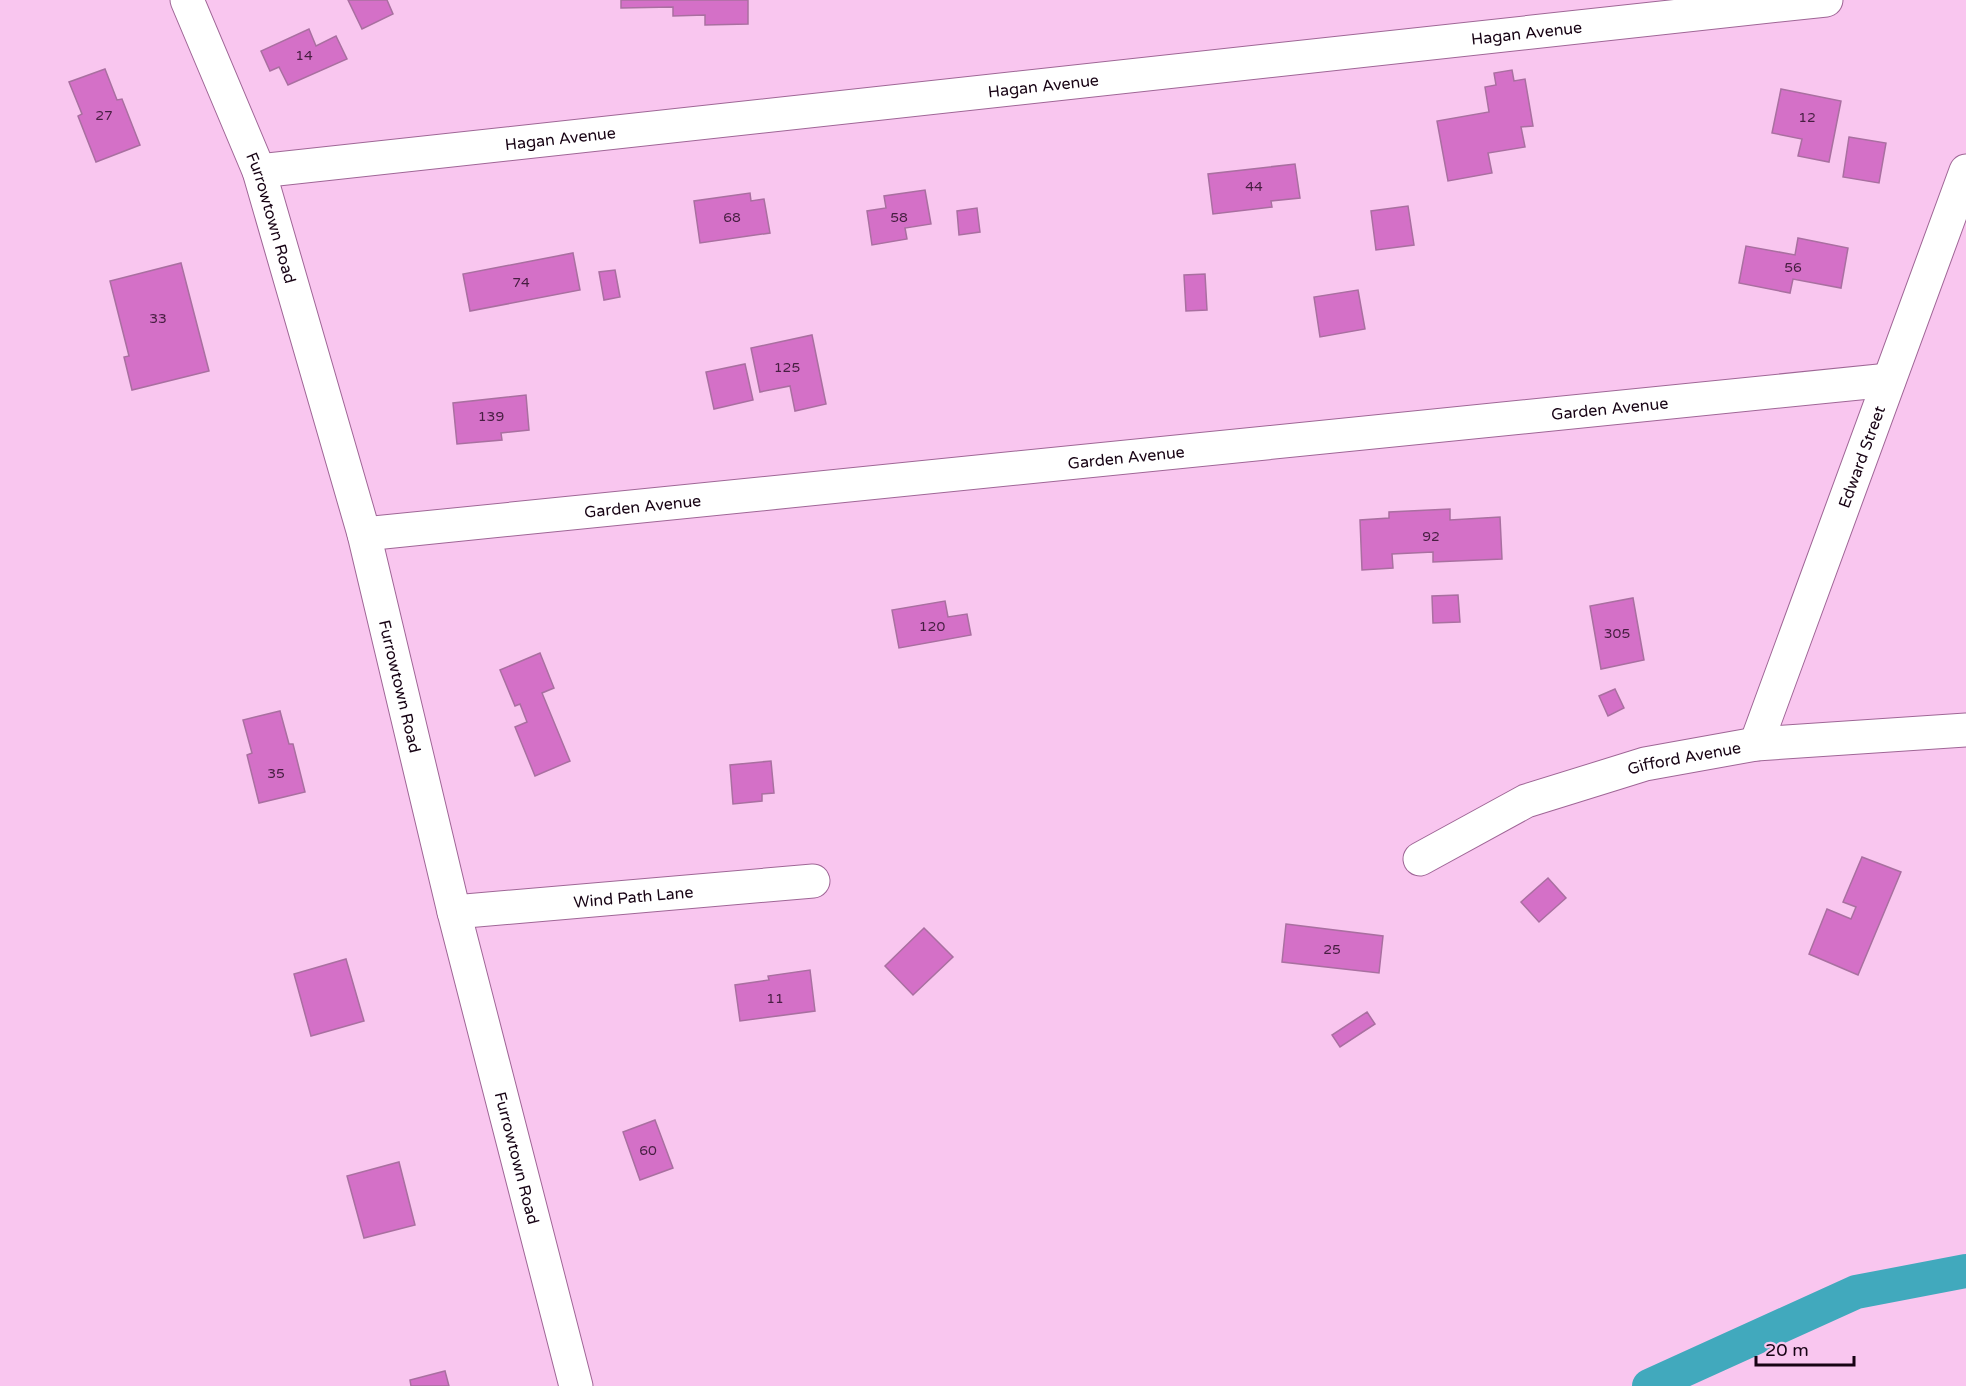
<svg xmlns="http://www.w3.org/2000/svg" width="1966" height="1386" font-family="'Varela Round',sans-serif">
  <rect width="100%" height="100%" fill="#f9c6ef"/>
  <g fill="none" stroke-linecap="round" stroke-linejoin="round">
    <!-- canal -->
    <path stroke="#41a9bd" stroke-width="34" d="M1649,1386L1856,1292L1966,1271"/>
  </g>
  <!-- building -->
  <g fill="#d470c7" stroke="#a96fa0" stroke-width="1.5">
    <path d="M348,0H387L393,14L362,29Z"/>
    <path d="M621,0H748V24L705,25V15L673,16V7L621,8Z"/>
    <path d="M309,29L316,46L336,36L347,59L288,85L279,67L270,71L261,51Z"/>
    <path d="M105,69L117,100L122,99L140,145L96,162L78,116L82,114L69,82Z"/>
    <path d="M1512,70L1514,81L1525,79L1533,126L1521,127L1525,147L1488,153L1492,173L1448,181L1437,121L1489,112L1485,87L1496,85L1494,73Z"/>
    <path d="M1781,89L1841,101L1829,162L1798,156L1802,139L1772,133Z"/>
    <path d="M1849,137L1886,143L1879,183L1843,177Z"/>
    <path d="M1295,164L1300,198L1271,201L1272,207L1213,214L1208,174Z"/>
    <path d="M925,190L931,224L905,228L907,239L872,245L867,211L886,208L884,196Z"/>
    <path d="M750,193L751,201L764,199L770,233L700,243L694,201Z"/>
    <path d="M1408,206L1414,245L1376,250L1371,211Z"/>
    <path d="M977,208L980,232L959,235L957,211Z"/>
    <path d="M1798,238L1848,248L1841,288L1793,279L1790,293L1739,283L1746,246L1795,255Z"/>
    <path d="M573,253L580,290L470,311L463,274Z"/>
    <path d="M181,263L209,371L132,390L124,357L129,356L110,281Z"/>
    <path d="M615,270L620,297L604,300L599,272Z"/>
    <path d="M1205,274L1207,310L1186,311L1184,275Z"/>
    <path d="M1358,290L1365,329L1320,337L1314,297Z"/>
    <path d="M812,335L826,404L795,411L790,386L760,392L751,348Z"/>
    <path d="M745,364L753,400L714,409L706,372Z"/>
    <path d="M526,395L529,430L501,433L502,440L457,444L453,403Z"/>
    <path d="M1450,509V520L1500,517L1502,559L1433,562V552L1392,554L1393,568L1362,570L1360,520L1389,518V512Z"/>
    <path d="M1458,595L1460,622L1433,623L1432,596Z"/>
    <path d="M1633,598L1644,660L1601,669L1590,606Z"/>
    <path d="M945,601L948,617L967,614L971,635L899,648L892,610Z"/>
    <path d="M540,653L554,688L542,693L570,761L535,776L515,727L527,722L520,704L515,706L500,670Z"/>
    <path d="M1615,689L1624,708L1608,716L1599,696Z"/>
    <path d="M280,711L289,744H293L305,792L259,803L247,755L252,753L243,720Z"/>
    <path d="M771,761L774,793L762,794V801L733,804L730,765Z"/>
    <path d="M1862,857L1901,872L1858,975L1809,954L1827,909L1851,919L1856,907L1843,902Z"/>
    <path d="M1548,878L1566,898L1539,922L1521,902Z"/>
    <path d="M1286,924L1383,936L1379,973L1282,962Z"/>
    <path d="M924,928L953,957L913,995L885,966Z"/>
    <path d="M346,959L364,1021L311,1036L294,974Z"/>
    <path d="M810,970L815,1011L740,1021L735,985L769,980L768,976Z"/>
    <path d="M1367,1012L1375,1024L1340,1047L1332,1035Z"/>
    <path d="M655,1120L673,1168L640,1180L623,1132Z"/>
    <path d="M399,1162L415,1225L364,1238L347,1176Z"/>
    <path d="M445,1371L449,1386H411L410,1380Z"/>
  </g>
  <g fill="none" stroke-linecap="round" stroke-linejoin="round">
    <defs>
      <g id="minor">
        <path id="s1" d="M187,0L259,171L364,534L454,912L576,1386"/>
        <path id="s2" d="M259,171L1826,0"/>
        <path id="s3" d="M364,534L1889,380"/>
        <path id="s4" d="M1756,744L1966,171"/>
        <path id="s5" d="M1420,859L1526,801L1645,764L1756,744L1966,730"/>
        <path id="s6" d="M454,912L813,881"/>
      </g>
    </defs>
    <!-- minor casing -->
    <use href="#minor" stroke="#9f6696" stroke-width="35"/>
    <!-- minor -->
    <use href="#minor" stroke="#fff" stroke-width="33"/>
  </g>
  <g text-anchor="middle" stroke-width="6" stroke-linejoin="round" paint-order="stroke">
    <!-- number labels -->
    <g font-size="14" fill="#461e41">
      <text x="304" y="60">14</text>
      <text x="104" y="120">27</text>
      <text x="1807" y="122">12</text>
      <text x="1254" y="191">44</text>
      <text x="732" y="222">68</text>
      <text x="899" y="222">58</text>
      <text x="1793" y="272">56</text>
      <text x="521" y="287">74</text>
      <text x="158" y="323">33</text>
      <text x="787" y="372">125</text>
      <text x="491" y="421">139</text>
      <text x="1431" y="541">92</text>
      <text x="932" y="631">120</text>
      <text x="1617" y="638">305</text>
      <text x="276" y="778">35</text>
      <text x="1332" y="954">25</text>
      <text x="775" y="1003">11</text>
      <text x="648" y="1155">60</text>
    </g>
    <!-- street labels -->
    <g font-size="16" fill="#170314" stroke="#f9c6ef">
      <text dy="6" stroke="none"><textPath href="#s2" startOffset="1275">Hagan Avenue</textPath></text>
      <text dy="6" stroke="none"><textPath href="#s2" startOffset="789">Hagan Avenue</textPath></text>
      <text dy="6" stroke="none"><textPath href="#s2" startOffset="303">Hagan Avenue</textPath></text>
      <text dy="6" stroke="none"><textPath href="#s1" startOffset="234">Furrowtown Road</textPath></text>
      <text dy="6" stroke="none"><textPath href="#s3" startOffset="1252">Garden Avenue</textPath></text>
      <text dy="6" stroke="none"><textPath href="#s3" startOffset="766">Garden Avenue</textPath></text>
      <text dy="6" stroke="none"><textPath href="#s4" startOffset="306">Edward Street</textPath></text>
      <text dy="6" stroke="none"><textPath href="#s3" startOffset="280">Garden Avenue</textPath></text>
      <text dy="6" stroke="none"><textPath href="#s1" startOffset="720">Furrowtown Road</textPath></text>
      <text dy="6" stroke="none"><textPath href="#s5" startOffset="285">Gifford Avenue</textPath></text>
      <text dy="6" stroke="none"><textPath href="#s6" startOffset="180">Wind Path Lane</textPath></text>
      <text dy="6" stroke="none"><textPath href="#s1" startOffset="1206">Furrowtown Road</textPath></text>
    </g>
  </g>
  <!-- scale -->
  <path d="M1756 1356v9h98v-9" fill="none" stroke="#170314" stroke-width="3"/>
  <text x="1765" y="1356" font-size="18" fill="#170314" stroke="#f9c6ef" stroke-width="4.5" paint-order="stroke">20 m</text>
</svg>
